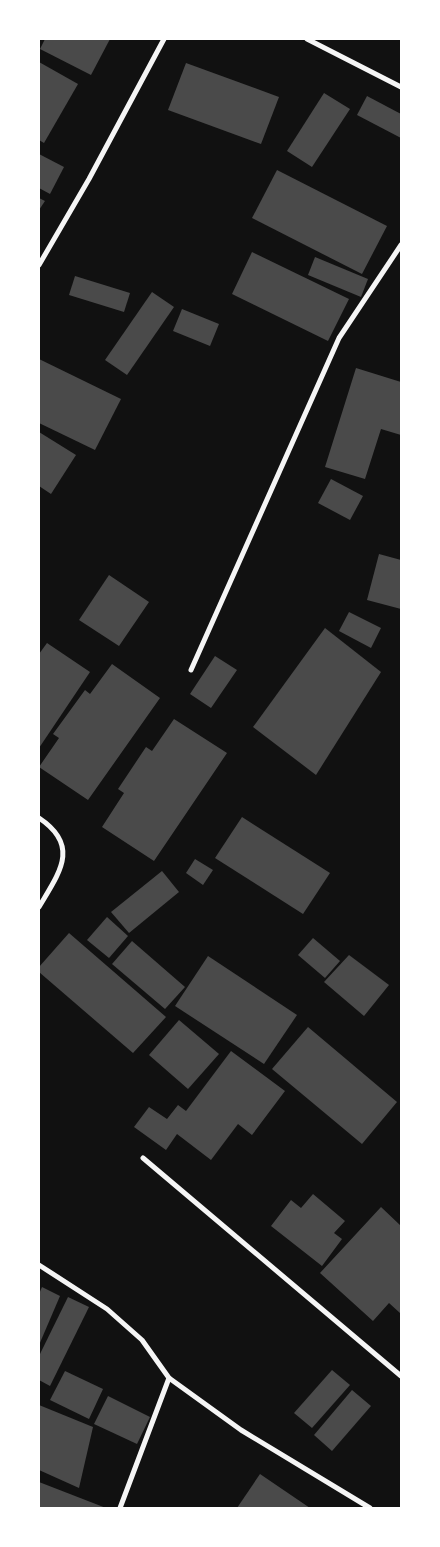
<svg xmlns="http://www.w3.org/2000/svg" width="440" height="1547" font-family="Jost,sans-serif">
  <rect width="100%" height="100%" fill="#111"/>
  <!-- building -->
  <g fill="#4a4a4a">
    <path d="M45,39H110L91,75L40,49Z"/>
    <path d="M39,62L78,84L44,143L39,140Z"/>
    <path d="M186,63L279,97L261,144L168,110Z"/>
    <path d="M324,93L350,109L312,167L287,151Z"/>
    <path d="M367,96L401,114V138L357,115Z"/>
    <path d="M39,154L64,167L50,194L39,188Z"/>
    <path d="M277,170L387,226L362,274L252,218Z"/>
    <path d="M39,198L45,201L39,210Z"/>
    <path d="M252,252L349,299L328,341L232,294Z"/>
    <path d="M315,257L368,279L361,297L308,275Z"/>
    <path d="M75,276L130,293L124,312L69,295Z"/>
    <path d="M152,292L174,307L127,375L105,360Z"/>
    <path d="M182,309L219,324L210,346L173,331Z"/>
    <path d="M39,359L121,399L95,450L39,423Z"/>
    <path d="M356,368L401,382V435L381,429L365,479L325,467Z"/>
    <path d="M39,432L76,455L51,494L39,486Z"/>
    <path d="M331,479L363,496L350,520L318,503Z"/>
    <path d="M379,554L401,560V609L367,600Z"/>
    <path d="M109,575L149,602L119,646L79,620Z"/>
    <path d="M349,612L381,628L371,648L339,631Z"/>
    <path d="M325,628L381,672L316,775L253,727Z"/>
    <path d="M47,643L90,672L39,748V654Z"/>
    <path d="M215,656L237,670L211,708L190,694Z"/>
    <path d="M112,664L160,698L88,800L39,767L59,738L53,734L85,690L90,694Z"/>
    <path d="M174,719L227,753L154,861L102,827L124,793L118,789L146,747L152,751Z"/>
    <path d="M242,817L330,873L303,914L215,858Z"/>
    <path d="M195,859L213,870L203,885L186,873Z"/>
    <path d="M162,871L179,892L129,933L111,912Z"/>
    <path d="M107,917L128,936L109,958L87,940Z"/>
    <path d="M69,933L166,1017L133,1053L39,972V967Z"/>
    <path d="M313,938L340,961L325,978L298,955Z"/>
    <path d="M132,941L185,987L165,1009L112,964Z"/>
    <path d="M349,955L389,985L364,1016L324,982Z"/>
    <path d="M208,956L297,1015L264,1064L175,1006Z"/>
    <path d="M179,1020L219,1054L188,1089L149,1055Z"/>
    <path d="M308,1027L397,1102L362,1144L272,1069Z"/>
    <path d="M231,1051L285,1091L252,1135L238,1124L211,1160L177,1134L166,1150L134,1127L149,1107L167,1119L178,1105L186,1111Z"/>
    <path d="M313,1194L345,1221L334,1233L342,1239L322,1266L271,1226L291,1200L301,1208Z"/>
    <path d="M381,1207L401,1226V1312L400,1313L389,1303L373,1321L320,1273Z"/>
    <path d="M42,1287L60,1296L39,1345V1294Z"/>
    <path d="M68,1297L89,1307L50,1386L39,1380V1356Z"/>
    <path d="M332,1370L350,1385L312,1428L294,1413Z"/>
    <path d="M65,1371L103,1389L89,1419L50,1400Z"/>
    <path d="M352,1390L371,1406L332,1451L314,1435Z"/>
    <path d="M108,1396L150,1417L137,1444L94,1424Z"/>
    <path d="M39,1405L93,1427L79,1488L39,1470Z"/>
    <path d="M260,1474L310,1508H237Z"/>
    <path d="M39,1482L106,1508H39Z"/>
  </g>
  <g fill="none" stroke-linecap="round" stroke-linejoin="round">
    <!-- minor -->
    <g stroke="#f5f5f5" stroke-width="5">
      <path d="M307,39L401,87"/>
      <path d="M39,265L89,179L164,39"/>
      <path d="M191,670L339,338L401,245"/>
      <path d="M39,818C81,846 59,873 39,907"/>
      <path d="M143,1158L401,1376"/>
      <path d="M39,1265L107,1309L142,1340L169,1378L241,1430L370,1508"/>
      <path d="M120,1508L169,1378"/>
    </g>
  </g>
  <!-- border -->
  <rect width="440" height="1547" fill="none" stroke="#ffffff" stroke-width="80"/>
</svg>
